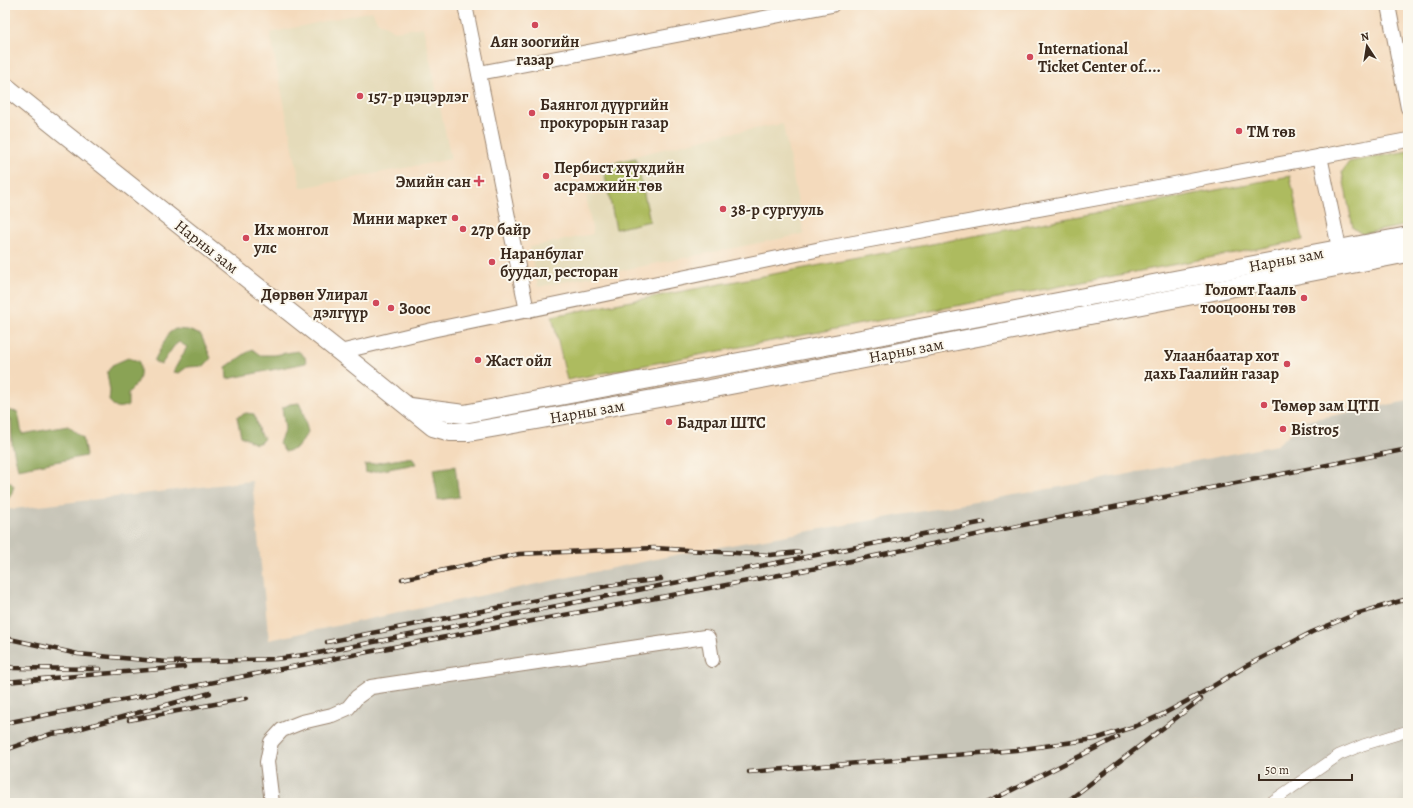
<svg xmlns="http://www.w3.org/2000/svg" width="1413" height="808" font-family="Alegreya,serif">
  <rect width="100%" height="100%" fill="#fbf7ec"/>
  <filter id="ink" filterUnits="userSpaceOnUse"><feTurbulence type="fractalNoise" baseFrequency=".025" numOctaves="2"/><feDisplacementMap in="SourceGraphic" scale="8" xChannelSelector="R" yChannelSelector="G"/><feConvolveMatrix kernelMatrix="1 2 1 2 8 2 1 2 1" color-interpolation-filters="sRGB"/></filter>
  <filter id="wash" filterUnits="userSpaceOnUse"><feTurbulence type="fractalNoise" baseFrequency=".012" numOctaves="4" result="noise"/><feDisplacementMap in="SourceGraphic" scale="16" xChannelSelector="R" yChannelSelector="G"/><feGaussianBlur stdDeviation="0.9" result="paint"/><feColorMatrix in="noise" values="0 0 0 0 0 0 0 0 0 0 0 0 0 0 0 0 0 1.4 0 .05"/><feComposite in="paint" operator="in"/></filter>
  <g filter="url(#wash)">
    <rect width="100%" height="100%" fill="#f4dabc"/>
    <!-- built -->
    <g fill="#e5dbba">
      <path d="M372,11L377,21L395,31L423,27L451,159L301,188L270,33Z"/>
      <path d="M783,124L804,234L538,287L530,247L593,234L586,196L604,194L598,165L725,134Z"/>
    </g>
    <!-- industrial -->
    <path fill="#c7c5b8" d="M1408,401V803H5V510L252,481L269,640L680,554L1088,482L1277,445L1305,421Z"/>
    <!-- green -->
    <g fill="#adbb5e" stroke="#74723e">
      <path d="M1408,151V225L1362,234L1353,228L1342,172L1349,162Z"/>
      <path d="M636,158L650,221L616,229L603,165Z"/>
      <path d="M1290,176L1303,240L567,380L552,316Z"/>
    </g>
    <!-- forest -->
    <g fill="#8aa355" stroke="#62663a">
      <path d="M175,329L188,330L201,335L211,358L204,366L187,367L179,373L173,372L187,347L179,342L174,346L161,365L154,361L169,333Z"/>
      <path d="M252,349L260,355H274L298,351L305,357L306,363L227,379L226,367Z"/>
      <path d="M128,358L139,361C142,379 140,381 128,393V406L116,408L109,401L110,391L107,373L112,365Z"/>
      <path d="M299,403L302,409L308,432L297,448L285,452L279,443L285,429L282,408L290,404Z"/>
      <path d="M5,410L18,412L22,434L68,426L83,438L86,456L18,469L12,444L11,420H5Z"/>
      <path d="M246,413L254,414L259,432L264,438L261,442L256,444L241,436L237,417Z"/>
      <path d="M412,457L416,464L366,473L365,465Z"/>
      <path d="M455,466L459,497L438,500L433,469Z"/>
      <path d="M10,482L14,486L11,495L5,503V483Z"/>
    </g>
  </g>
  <g filter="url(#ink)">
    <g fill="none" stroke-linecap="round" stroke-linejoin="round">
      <defs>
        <path id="minor" d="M1270,803L1339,755L1363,745L1408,731"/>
        <g id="tertiary">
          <path d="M465,5L527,311"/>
          <path d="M1388,5L1408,108"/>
          <path d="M479,73L832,5"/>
          <path d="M1320,156L1341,258"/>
          <path d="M340,352L432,330L821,249L1169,185L1408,140"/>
          <path d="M272,803L267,762L271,742L282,730L302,722L332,715L348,708L357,697L371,687L705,637L708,638L709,641L712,660"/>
        </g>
        <g id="primary">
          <path d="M5,86L61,131L340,352L433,427L451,432H469L715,388L1408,253"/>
          <path d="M410,407L464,414L1408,236"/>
        </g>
      </defs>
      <!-- minor casing -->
      <use href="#minor" stroke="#98826d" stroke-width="12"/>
      <!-- tertiary casing -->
      <use href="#tertiary" stroke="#98826d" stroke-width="16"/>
      <!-- primary casing -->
      <use href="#primary" stroke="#98826d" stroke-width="20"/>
      <!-- minor -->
      <use href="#minor" stroke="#fff" stroke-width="11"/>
      <!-- tertiary -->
      <use href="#tertiary" stroke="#fff" stroke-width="14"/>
      <!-- primary -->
      <use href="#primary" stroke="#fff" stroke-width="18"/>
      <defs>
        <g id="rail">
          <path d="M402,579L519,554L654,548L770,555L800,552"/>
          <path d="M5,638L78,654L167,662L276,659L318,653L984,522"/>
          <path d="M327,642L607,586L661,579"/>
          <path d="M5,666L14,668L100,669"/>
          <path d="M5,682L184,667"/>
          <path d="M129,720L247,698"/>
          <path d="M5,723L419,642L817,568L1028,524L1408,449"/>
          <path d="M5,750L51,734L67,732L210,693"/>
          <path d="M749,772L1016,750L1095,739L1136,726L1163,714L1200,694L1246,666L1312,632L1356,614L1404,600"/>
          <path d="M986,803L1118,737"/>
          <path d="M1065,803L1201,699"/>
        </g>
      </defs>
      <!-- rail casing -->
      <use href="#rail" stroke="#3b2a1e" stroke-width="4.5"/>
      <!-- rail -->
      <use href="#rail" stroke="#fbf7ec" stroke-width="3" stroke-dasharray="9" stroke-linecap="butt"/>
    </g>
  </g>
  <!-- markers -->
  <g fill="#d1495b" stroke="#fbf7ec" stroke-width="1.5">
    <circle cx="535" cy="25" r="4"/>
    <circle cx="1030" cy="57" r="4"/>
    <circle cx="360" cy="96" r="4"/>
    <circle cx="532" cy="113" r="4"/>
    <circle cx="1239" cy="131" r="4"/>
    <circle cx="546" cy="176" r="4"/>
    <path d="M477 175h4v4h4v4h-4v4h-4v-4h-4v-4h4z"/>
    <circle cx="723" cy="209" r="4"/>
    <circle cx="455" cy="218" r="4"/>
    <circle cx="463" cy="229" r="4"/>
    <circle cx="246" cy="238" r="4"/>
    <circle cx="492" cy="262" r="4"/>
    <circle cx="1304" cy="298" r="4"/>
    <circle cx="376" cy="303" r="4"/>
    <circle cx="391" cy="308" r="4"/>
    <circle cx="478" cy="360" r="4"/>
    <circle cx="1287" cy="364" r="4"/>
    <circle cx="1264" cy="405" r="4"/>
    <circle cx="669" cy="422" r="4"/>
    <circle cx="1283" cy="429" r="4"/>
  </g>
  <g text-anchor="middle" stroke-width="4" stroke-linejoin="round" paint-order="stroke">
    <!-- poi labels -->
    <g font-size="16" font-weight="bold" fill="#3b2a1e" stroke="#fbf7ec" text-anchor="start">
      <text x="535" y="47" text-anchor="middle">Аян зоогийн<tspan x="535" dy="18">газар</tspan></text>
      <text x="1038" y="54">International<tspan x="1038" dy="18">Ticket Center of....</tspan></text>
      <text x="368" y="102">157-р цэцэрлэг</text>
      <text x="540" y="110">Баянгол дүүргийн<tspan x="540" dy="18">прокурорын газар</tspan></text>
      <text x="1247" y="137">TM төв</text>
      <text x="554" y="173">Пербист хүүхдийн<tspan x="554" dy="18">асрамжийн төв</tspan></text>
      <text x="471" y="187" text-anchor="end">Эмийн сан</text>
      <text x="731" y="215">38-р сургууль</text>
      <text x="447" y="224" text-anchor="end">Мини маркет</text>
      <text x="254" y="235">Их монгол<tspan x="254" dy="18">улс</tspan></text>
      <text x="471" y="235">27р байр</text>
      <text x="500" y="259">Наранбулаг<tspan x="500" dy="18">буудал, ресторан</tspan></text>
      <text x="1296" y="295" text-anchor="end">Голомт Гааль<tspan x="1296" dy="18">тооцооны төв</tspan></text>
      <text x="368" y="300" text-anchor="end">Дөрвөн Улирал<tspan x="368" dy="18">дэлгүүр</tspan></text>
      <text x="399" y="314">Зоос</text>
      <text x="1279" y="361" text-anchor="end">Улаанбаатар хот<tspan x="1279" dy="18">дахь Гаалийн газар</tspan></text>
      <text x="486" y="366">Жаст ойл</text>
      <text x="1272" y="411">Төмөр зам ЦТП</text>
      <text x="677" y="428">Бадрал ШТС</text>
      <text x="1291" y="435">Bistro5</text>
    </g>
    <!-- street labels -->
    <g font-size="16" fill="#3b2a1e" stroke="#fbf7ec">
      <text transform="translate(207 246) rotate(38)" y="6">Нарны зам</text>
      <text transform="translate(1286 259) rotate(-11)" y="6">Нарны зам</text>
      <text transform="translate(906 350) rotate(-11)" y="6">Нарны зам</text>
      <text transform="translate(587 411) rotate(-10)" y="6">Нарны зам</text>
    </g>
  </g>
  <!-- margin -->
  <rect width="1413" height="808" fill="none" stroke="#fbf7ec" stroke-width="20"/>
  <!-- north arrow -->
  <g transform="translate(1367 46) rotate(348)" stroke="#fbf7ec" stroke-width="3" paint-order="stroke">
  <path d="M0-3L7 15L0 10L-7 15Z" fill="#3b2a1e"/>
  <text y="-6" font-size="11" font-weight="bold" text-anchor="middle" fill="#3b2a1e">N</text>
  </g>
  <!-- scale -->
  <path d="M1259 774v6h93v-6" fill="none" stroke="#3b2a1e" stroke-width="2"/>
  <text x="1265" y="774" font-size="12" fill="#3b2a1e" stroke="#fbf7ec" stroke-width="3" paint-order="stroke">50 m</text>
</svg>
